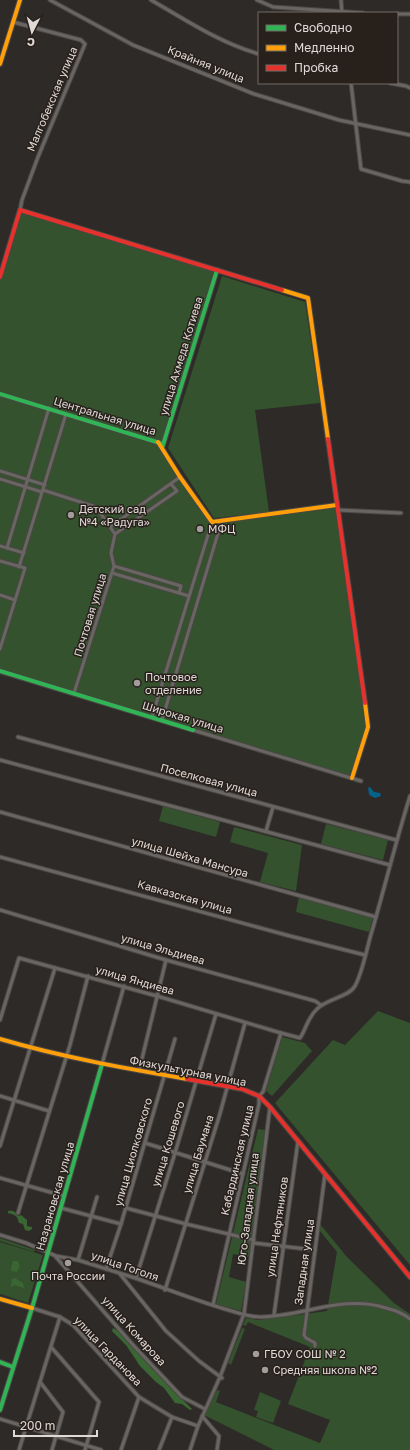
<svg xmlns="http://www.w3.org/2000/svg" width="410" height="1450" font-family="'Golos Text',sans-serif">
  <rect width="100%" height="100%" fill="#2e2a28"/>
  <!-- green -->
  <g fill="#33522d">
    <path d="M20,210L217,270L162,448L212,522L337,505L368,727L352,778L0,671V277Z"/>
    <path d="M222,276L305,302L320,403L255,410L269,512L214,518L168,448Z"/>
    <path d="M163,806L220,822L216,837L159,821Z"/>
    <path d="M326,824L388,840L383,860L321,844Z"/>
    <path d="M234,827L302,845L296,891L260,882L268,853L230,842Z"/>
    <path d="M299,897L373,918L369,932L296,912Z"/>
    <path d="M378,1011L410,1023V1265L275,1103L333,1040L345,1045Z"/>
    <path d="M282,1037L305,1043L312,1051L272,1096L266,1091Z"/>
    <path d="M258,1129L266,1130L250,1257L233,1254L229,1277L246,1282L241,1311L216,1304Z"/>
    <path d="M320,1224L347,1257L394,1303L410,1314V1450H274L204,1415L217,1390L220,1391L216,1402L320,1443L330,1420L288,1404L310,1347L248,1322L246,1326L243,1325L246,1318L259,1320L327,1311L337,1252L320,1231Z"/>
    <path d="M0,1238L35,1250L34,1252L0,1241Z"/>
    <path d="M0,1242L43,1255L28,1303L0,1294Z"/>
    <path d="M242,1328L245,1329L231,1365L228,1363Z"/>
    <path d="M260,1392L281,1401L273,1423L256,1417L258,1411L254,1410Z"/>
  </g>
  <!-- forest -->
  <g fill="#396632">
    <path d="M8,1211C12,1210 16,1211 18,1216L21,1215L27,1220V1226L32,1227V1229L29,1231L25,1230L23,1224L19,1223C17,1215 15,1215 8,1213Z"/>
    <path d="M13,1261H18L20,1266L17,1272L11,1271V1268Z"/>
    <path d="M15,1278L23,1283L24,1288L14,1285L12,1287L11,1286L12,1279Z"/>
    <path d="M113,1328L118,1331L173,1390L192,1409L190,1410L182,1404L175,1403L164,1388L156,1382L140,1366L126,1345L112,1331Z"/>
  </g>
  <!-- water -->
  <path fill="#04638a" d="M370,787L374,792L380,793L381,796L375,798L371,796L369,794L368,788Z"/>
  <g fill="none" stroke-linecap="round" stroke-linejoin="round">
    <defs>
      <g id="street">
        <path d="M50,0L133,45L254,94L339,120L410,135"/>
        <path d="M151,0C186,20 220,43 259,54"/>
        <path d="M257,0L273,7L363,13"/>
        <path d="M341,0L342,13"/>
        <path d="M397,14H410"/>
        <path d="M13,22L81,40L85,44L38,157L22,200L20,210"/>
        <path d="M351,83L361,169L402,181L410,182"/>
        <path d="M390,83L406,86L410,88"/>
        <path d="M0,471L45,485"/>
        <path d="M0,479L42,492"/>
        <path d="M43,490L96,507L115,534L111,553L114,566L74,693"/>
        <path d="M338,510L401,513"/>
        <path d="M110,527L180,477"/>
        <path d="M115,534L177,491L171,484"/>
        <path d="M0,546L24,553"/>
        <path d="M7,548L49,408"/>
        <path d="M0,561L25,568L0,649"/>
        <path d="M114,566L181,586L179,593"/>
        <path d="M19,567L66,414"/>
        <path d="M112,573L189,596"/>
        <path d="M0,595L15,600"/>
        <path d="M152,717L212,522"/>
        <path d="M162,720L222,520"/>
        <path d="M193,730L361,781"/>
        <path d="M18,737L396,840"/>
        <path d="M0,760L390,865"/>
        <path d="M0,812L376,917"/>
        <path d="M266,831L273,807"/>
        <path d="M0,857L290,936L365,955"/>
        <path d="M0,910L166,960L315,1001L321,1005"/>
        <path d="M0,1020L19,958L157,996L281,1033L263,1092L259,1096V1104L213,1305"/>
        <path d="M281,1033L300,1038C306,1029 308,1017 317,1009C326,999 349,997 355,986C363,971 367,947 372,931C385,886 396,841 410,796"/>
        <path d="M102,1064L124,986"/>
        <path d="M139,1071L166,960"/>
        <path d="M0,1096L49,1111"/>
        <path d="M145,1143L243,1174"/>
        <path d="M0,1146L55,968"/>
        <path d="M0,1178L64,1196"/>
        <path d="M61,1208L121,1224"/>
        <path d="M126,1208L186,1224L254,1240"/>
        <path d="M18,1213L70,1045L88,976"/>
        <path d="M0,1235L26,1243L56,1256L78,1260C97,1266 116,1272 135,1278C165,1288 194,1300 225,1309C236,1312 248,1317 260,1317C302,1317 343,1294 386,1308C394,1310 403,1313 410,1319"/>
        <path d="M253,1243L315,1250"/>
        <path d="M56,1257L133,1345L182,1397L205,1409"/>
        <path d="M78,1260L97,1197"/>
        <path d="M106,1269L121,1224L175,1039"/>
        <path d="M120,1274L166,1331L199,1361L222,1378"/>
        <path d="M136,1278L175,1153L216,1014"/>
        <path d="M165,1290L219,1117L245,1023"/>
        <path d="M32,1308L60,1317L73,1325L139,1397L172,1417L198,1426"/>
        <path d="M274,1315L298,1141"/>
        <path d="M315,1346V1343L306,1338L304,1335L325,1174"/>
        <path d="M51,1347L99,1402L85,1450"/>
        <path d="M40,1382L63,1412L52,1450"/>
        <path d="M202,1416L219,1436L217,1450"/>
        <path d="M0,1419L101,1450"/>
        <path d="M19,1450L60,1317"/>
        <path d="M121,1450L139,1397"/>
        <path d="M159,1450L172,1417"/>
        <path d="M190,1450L198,1426L220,1377L244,1314L270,1107"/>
      </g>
      <g id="fast">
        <path d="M0,394L160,443"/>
        <path d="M162,448L217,270"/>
        <path d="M0,671L193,730"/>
        <path d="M0,1362L13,1367"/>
        <path d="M0,1410L32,1308L102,1064"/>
      </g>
      <g id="slow">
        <path d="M0,64L20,0"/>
        <path d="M282,290L308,298L328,439"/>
        <path d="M158,442L180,477L212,522L337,505"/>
        <path d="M352,778L368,727L365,703"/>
        <path d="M0,1039C61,1057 124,1068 187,1079"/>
        <path d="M0,1299L32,1308"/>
      </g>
      <g id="jam">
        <path d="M0,277L20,210L282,290"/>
        <path d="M328,439L365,703"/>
        <path d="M187,1079L242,1089L259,1096L270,1107L410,1277"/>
      </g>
    </defs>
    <!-- street casing -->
    <use href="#street" stroke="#4b4744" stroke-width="5"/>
    <!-- fast casing -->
    <use href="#fast" stroke="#4b4744" stroke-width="6"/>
    <!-- slow casing -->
    <use href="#slow" stroke="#4b4744" stroke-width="6"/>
    <!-- jam casing -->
    <use href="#jam" stroke="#4b4744" stroke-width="6"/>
    <!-- street -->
    <use href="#street" stroke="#686563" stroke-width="3"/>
    <!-- fast -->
    <use href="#fast" stroke="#30b455" stroke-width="4"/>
    <!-- slow -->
    <use href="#slow" stroke="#ff9f0a" stroke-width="4"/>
    <!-- jam -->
    <use href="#jam" stroke="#e5322d" stroke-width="4"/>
  </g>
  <!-- markers -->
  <g fill="#a29c9a" stroke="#28201b" stroke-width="1.5">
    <circle cx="71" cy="515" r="4"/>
    <circle cx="200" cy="529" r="4"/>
    <circle cx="137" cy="683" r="4"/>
    <circle cx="68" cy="1263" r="4"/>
    <circle cx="256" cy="1354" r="4"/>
    <circle cx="265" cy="1370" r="4"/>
  </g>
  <g text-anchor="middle" stroke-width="3" stroke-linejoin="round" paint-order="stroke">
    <!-- street labels -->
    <g font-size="11" fill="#e0dad7" stroke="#28201b">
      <text transform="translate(206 64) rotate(22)" y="4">Крайняя улица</text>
      <text transform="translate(52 99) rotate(-67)" y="4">Малгобекская улица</text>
      <text transform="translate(181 356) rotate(-73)" y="4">улица Ахмеда Котиева</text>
      <text transform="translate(105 416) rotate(17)" y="4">Центральная улица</text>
      <text transform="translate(90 615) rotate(-73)" y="4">Почтовая улица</text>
      <text transform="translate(183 717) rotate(17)" y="4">Широкая улица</text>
      <text transform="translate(209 780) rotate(15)" y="4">Поселковая улица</text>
      <text transform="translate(190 857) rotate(16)" y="4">улица Шейха Мансура</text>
      <text transform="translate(185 897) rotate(16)" y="4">Кавказская улица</text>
      <text transform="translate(163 949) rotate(16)" y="4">улица Эльдиева</text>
      <text transform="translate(135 980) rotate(16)" y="4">улица Яндиева</text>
      <text transform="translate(188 1071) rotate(11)" y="4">Физкультурная улица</text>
      <text transform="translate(168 1144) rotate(-73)" y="4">улица Кошевого</text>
      <text transform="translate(133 1152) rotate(-74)" y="4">улица Циолковского</text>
      <text transform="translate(198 1154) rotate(-73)" y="4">улица Баумана</text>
      <text transform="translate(237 1160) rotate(-77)" y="4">Кабардинская улица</text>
      <text transform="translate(55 1196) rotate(-74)" y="4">Назрановская улица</text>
      <text transform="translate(248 1209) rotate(-83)" y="4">Юго-Западная улица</text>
      <text transform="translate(277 1227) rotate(-82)" y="4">улица Нефтяников</text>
      <text transform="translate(304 1262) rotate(-82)" y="4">Западная улица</text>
      <text transform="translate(125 1266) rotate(19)" y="4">улица Гоголя</text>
      <text transform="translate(134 1331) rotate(48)" y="4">улица Комарова</text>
      <text transform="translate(108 1351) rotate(46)" y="4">улица Гарданова</text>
    </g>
    <!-- poi labels -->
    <g font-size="11" fill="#e0dad7" stroke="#28201b" text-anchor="start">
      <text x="79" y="513">Детский сад<tspan x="79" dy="13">№4 «Радуга»</tspan></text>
      <text x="208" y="533">МФЦ</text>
      <text x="145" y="681">Почтовое<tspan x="145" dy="13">отделение</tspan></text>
      <text x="68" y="1280" text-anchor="middle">Почта России</text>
      <text x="264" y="1358">ГБОУ СОШ № 2</text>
      <text x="273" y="1374">Средняя школа №2</text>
    </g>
  </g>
  <!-- legend -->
  <rect x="258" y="12" width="140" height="72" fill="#28201b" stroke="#726a66"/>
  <rect x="266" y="25" width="20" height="6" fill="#30b455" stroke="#726a66"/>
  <text x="294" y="32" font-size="12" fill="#e0dad7">Свободно</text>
  <rect x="266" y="45" width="20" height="6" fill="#ff9f0a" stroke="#726a66"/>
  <text x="294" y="52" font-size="12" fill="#e0dad7">Медленно</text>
  <rect x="266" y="65" width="20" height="6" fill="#e5322d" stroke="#726a66"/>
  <text x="294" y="72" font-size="12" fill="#e0dad7">Пробка</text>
  <!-- north arrow -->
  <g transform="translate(32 32) rotate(186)" stroke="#28201b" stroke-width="3" paint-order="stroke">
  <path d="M0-3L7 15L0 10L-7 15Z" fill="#e0dad7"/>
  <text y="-6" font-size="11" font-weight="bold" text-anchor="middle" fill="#e0dad7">С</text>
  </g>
  <!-- scale -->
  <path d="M14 1430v6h83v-6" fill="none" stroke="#e0dad7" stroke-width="2"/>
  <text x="20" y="1430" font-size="12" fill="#e0dad7" stroke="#28201b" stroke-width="3" paint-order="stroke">200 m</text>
</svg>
